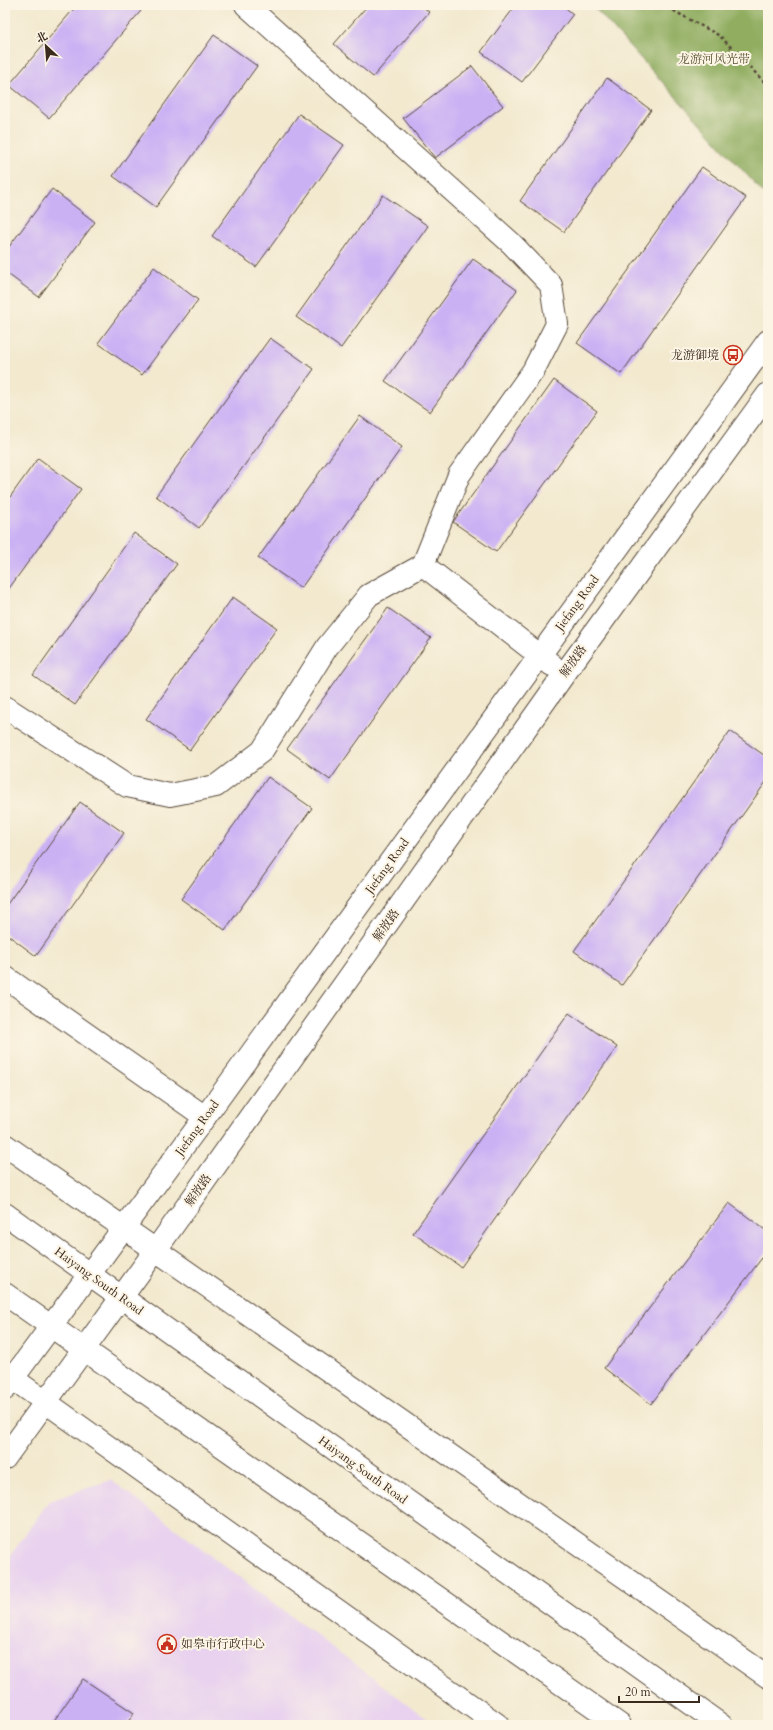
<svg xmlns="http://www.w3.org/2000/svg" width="773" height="1730" font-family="Cardo,'Noto Serif SC',serif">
  <rect width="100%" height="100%" fill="#fcf5e5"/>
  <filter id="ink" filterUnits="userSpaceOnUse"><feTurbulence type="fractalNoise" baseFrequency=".025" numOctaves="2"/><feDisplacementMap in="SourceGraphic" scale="8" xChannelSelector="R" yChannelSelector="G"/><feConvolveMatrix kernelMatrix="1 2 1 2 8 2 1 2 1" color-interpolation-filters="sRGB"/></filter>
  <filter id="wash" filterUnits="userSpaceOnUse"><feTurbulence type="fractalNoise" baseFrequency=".012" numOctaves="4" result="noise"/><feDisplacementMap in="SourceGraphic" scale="16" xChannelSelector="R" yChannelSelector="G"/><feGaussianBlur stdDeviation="0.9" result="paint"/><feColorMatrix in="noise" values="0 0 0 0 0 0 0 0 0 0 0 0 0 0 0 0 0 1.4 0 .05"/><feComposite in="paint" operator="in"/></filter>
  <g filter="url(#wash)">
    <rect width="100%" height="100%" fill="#f2e9cf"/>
    <!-- built -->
    <path fill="#e8d2ef" d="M111,1480L435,1725H5V1563L49,1501Z"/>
    <!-- forest -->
    <path fill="#90ad60" stroke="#666c3f" d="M592,5H768V198Z"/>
    <g id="blocks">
      <!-- building -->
      <g fill="#cab1f4">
        <path d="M77,5H146L49,118L9,85Z"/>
        <path d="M368,5H421L429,12L373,77L334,44Z"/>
        <path d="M516,5H562L573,14L522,82L481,52Z"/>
        <path d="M214,35L257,66L156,207L113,176Z"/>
        <path d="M472,66L503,106L435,158L403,118Z"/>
        <path d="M607,78L651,110L564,232L520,201Z"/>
        <path d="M299,114L344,145L256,267L212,236Z"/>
        <path d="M702,167L746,198L621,374L577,343Z"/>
        <path d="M52,189L95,222L39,297L5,272V252Z"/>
        <path d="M383,195L428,226L341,348L296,317Z"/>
        <path d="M473,259L517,290L430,412L385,381Z"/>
        <path d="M154,267L198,300L142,375L98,343Z"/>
        <path d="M270,338L314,369L199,528L156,496Z"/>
        <path d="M554,380L597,411L496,552L453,522Z"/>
        <path d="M360,416L402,447L301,588L258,558Z"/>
        <path d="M38,458L81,489L5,594V504Z"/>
        <path d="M134,533L177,564L75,705L33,675Z"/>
        <path d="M233,597L277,628L190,750L146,719Z"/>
        <path d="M388,608L431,638L330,780L287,749Z"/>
        <path d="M730,731L768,758V779L622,985L574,951Z"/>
        <path d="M268,777L312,808L225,930L181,899Z"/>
        <path d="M80,802L124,833L36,956L5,933V907Z"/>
        <path d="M569,1013L617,1047L461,1267L413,1233Z"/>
        <path d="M729,1203L768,1232V1250L651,1404L604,1368Z"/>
        <path d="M83,1679L134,1713L126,1725H51Z"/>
      </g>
    </g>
  </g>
  <g filter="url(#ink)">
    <use href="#blocks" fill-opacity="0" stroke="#564739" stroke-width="1"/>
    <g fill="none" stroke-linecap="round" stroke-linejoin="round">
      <defs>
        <g id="minor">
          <path d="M423,565L552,665"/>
          <path d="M5,707L127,786L170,795L216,786L262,751L327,647L369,595L423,565L459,475L533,371L557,324L551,285L511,243L246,5"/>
          <path d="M5,977L205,1117"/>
          <path d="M5,1145L768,1677"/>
          <path d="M5,1373L498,1725"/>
          <path d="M5,1389L205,1117L768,341"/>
          <path d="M5,1458L155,1251L565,673L768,394"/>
        </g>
        <g id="major">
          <path d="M5,1214L721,1725"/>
          <path d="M5,1294L620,1725"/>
        </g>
      </defs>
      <!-- minor casing -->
      <use href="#minor" stroke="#564739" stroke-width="24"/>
      <!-- major casing -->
      <use href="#major" stroke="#564739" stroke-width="24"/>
      <!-- path -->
      <path stroke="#564739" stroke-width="2.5" stroke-dasharray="3 3" stroke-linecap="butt" d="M663,5L720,36L768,86"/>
      <!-- minor -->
      <use href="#minor" stroke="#fff" stroke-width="22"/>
      <!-- major -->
      <use href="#major" stroke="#fff" stroke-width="22"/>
    </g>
  </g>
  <!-- icons -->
  <defs>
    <symbol id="bus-ring" viewBox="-11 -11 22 22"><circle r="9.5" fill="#fcf5e5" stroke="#c8321e" stroke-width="1.5"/><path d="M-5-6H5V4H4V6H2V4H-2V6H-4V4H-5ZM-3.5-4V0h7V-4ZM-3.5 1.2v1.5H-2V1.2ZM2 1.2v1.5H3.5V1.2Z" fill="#c8321e"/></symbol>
    <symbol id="civic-ring" viewBox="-11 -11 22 22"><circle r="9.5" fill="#fcf5e5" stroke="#c8321e" stroke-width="1.5"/><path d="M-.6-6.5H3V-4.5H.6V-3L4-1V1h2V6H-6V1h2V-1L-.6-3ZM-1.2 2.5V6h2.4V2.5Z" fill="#c8321e"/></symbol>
  </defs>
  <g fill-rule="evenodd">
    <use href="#bus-ring" x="722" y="344" width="22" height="22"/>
    <use href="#civic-ring" x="156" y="1633" width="22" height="22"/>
  </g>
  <g text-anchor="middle" stroke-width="4" stroke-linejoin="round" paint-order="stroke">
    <!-- park labels -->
    <g font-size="12" fill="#5a5232" stroke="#fcf5e5">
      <text x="714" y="63">龙游河风光带</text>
    </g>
    <!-- poi labels -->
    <g font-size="12" fill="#3b2a1e" stroke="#fcf5e5" text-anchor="end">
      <text x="719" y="359">龙游御境</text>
      <text x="181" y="1648" text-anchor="start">如皋市行政中心</text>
    </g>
    <!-- street labels -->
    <g font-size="12" fill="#3b2a1e" stroke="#fcf5e5">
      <text transform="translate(577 603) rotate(-54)" y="4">Jiefang Road</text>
      <text transform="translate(573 661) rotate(-54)" y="4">解放路</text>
      <text transform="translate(387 866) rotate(-54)" y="4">Jiefang Road</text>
      <text transform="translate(386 925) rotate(-55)" y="4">解放路</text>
      <text transform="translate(197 1128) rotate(-54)" y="4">Jiefang Road</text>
      <text transform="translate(198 1190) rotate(-55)" y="4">解放路</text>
      <text transform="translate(99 1281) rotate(36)" y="4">Haiyang South Road</text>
      <text transform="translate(363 1470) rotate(36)" y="4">Haiyang South Road</text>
    </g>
  </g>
  <!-- margin -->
  <rect width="773" height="1730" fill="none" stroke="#fcf5e5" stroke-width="20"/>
  <!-- north arrow -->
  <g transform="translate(46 46) rotate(334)" stroke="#fcf5e5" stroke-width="3" paint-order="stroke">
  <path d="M0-3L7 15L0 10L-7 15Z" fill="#3b2a1e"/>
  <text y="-6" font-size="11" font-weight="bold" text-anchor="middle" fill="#3b2a1e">北</text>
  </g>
  <!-- scale -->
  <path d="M619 1696v6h80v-6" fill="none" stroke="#3b2a1e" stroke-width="2"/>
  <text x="625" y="1696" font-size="12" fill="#3b2a1e" stroke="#fcf5e5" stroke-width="3" paint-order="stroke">20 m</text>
</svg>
